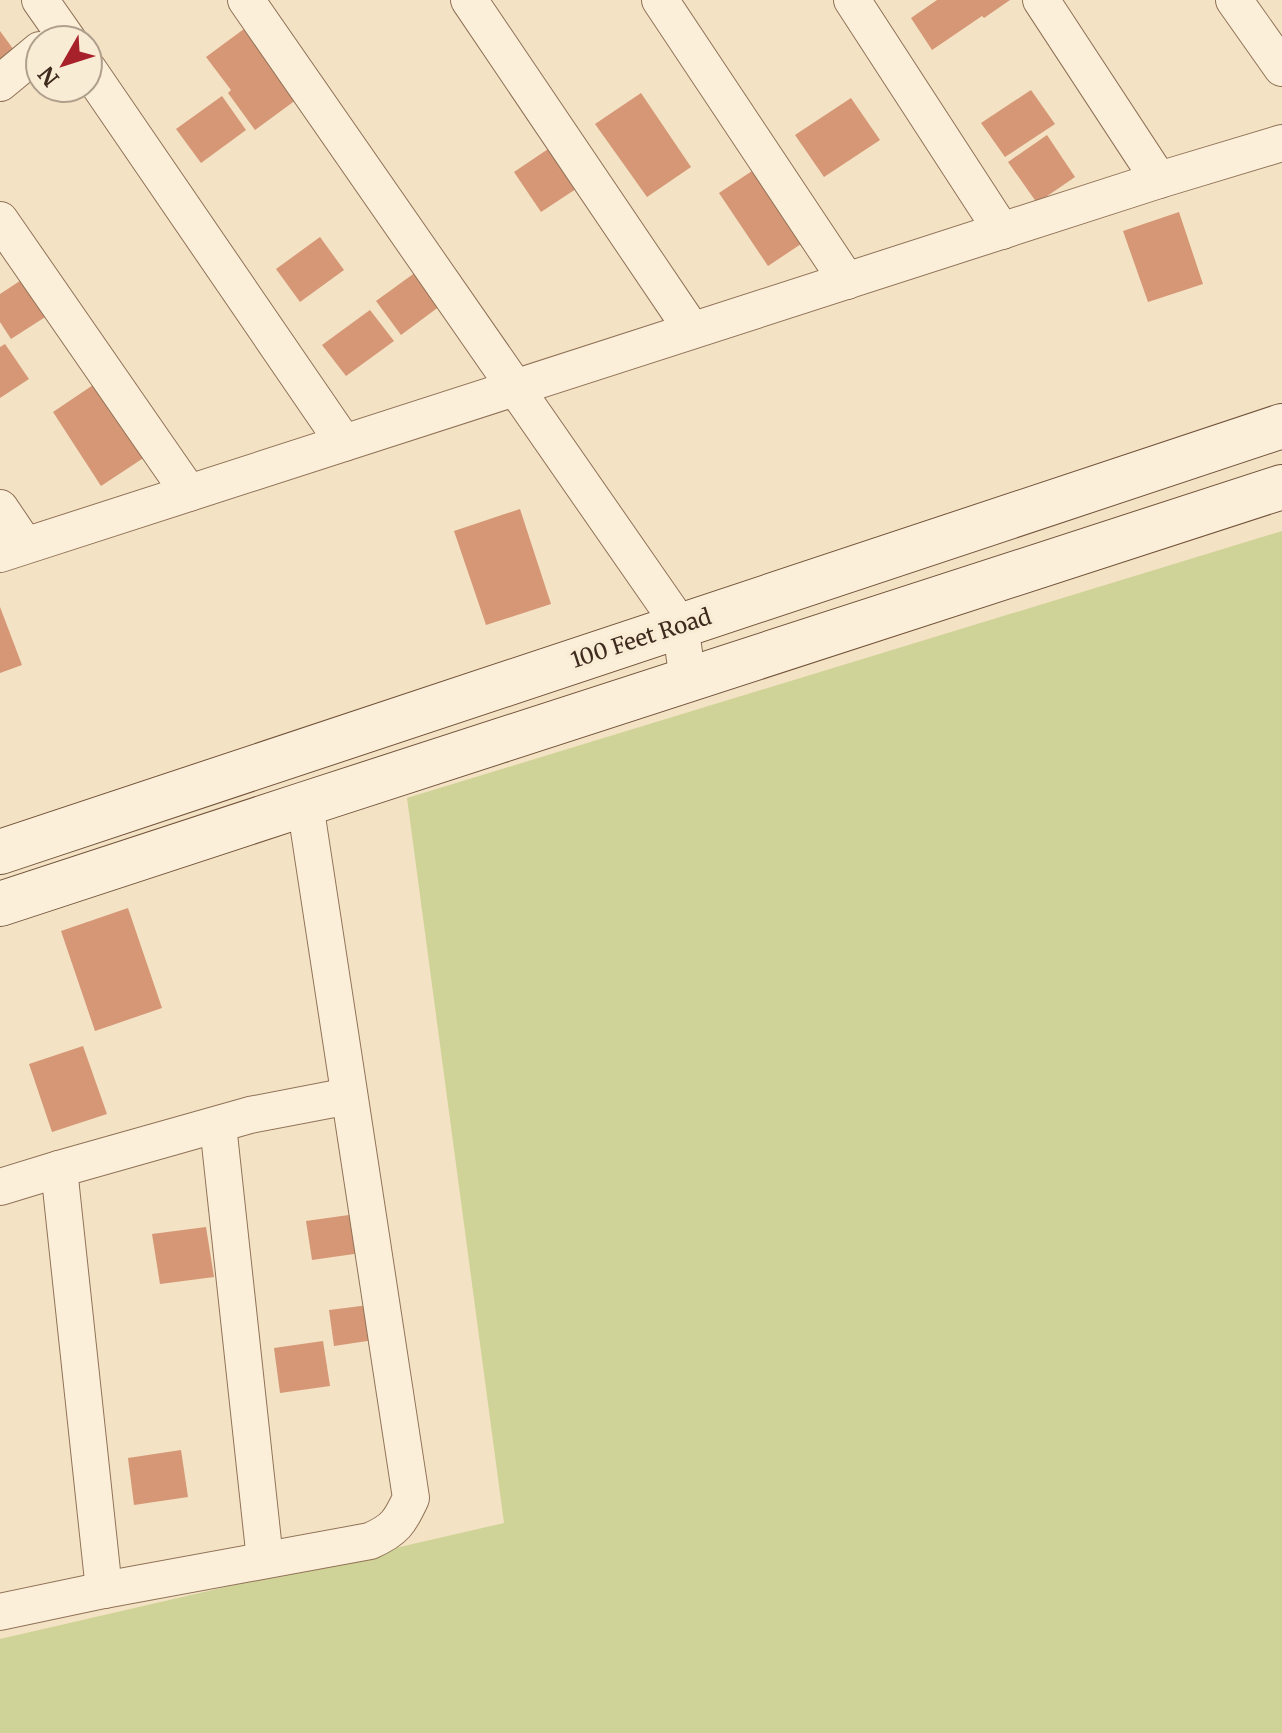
<svg xmlns="http://www.w3.org/2000/svg" width="1282" height="1733" font-family="Merriweather,serif">
  <rect width="100%" height="100%" fill="#f3e2c4"/>
  <!-- green -->
  <path fill="#d0d397" d="M1282,531V1733H0V1639L504,1523L407,798Z"/>
  <!-- building -->
  <g fill="#d59776">
    <path d="M937,0H1010L984,18L982,16L932,50L911,18Z"/>
    <path d="M248,26L300,97L255,130L228,93L231,90L206,57Z"/>
    <path d="M0,31L19,57L0,71Z"/>
    <path d="M1031,90L1055,124L1005,157L981,123Z"/>
    <path d="M641,93L691,167L647,197L595,124Z"/>
    <path d="M222,96L246,130L201,163L176,129Z"/>
    <path d="M851,98L880,140L824,177L795,135Z"/>
    <path d="M1047,135L1075,177L1037,203L1008,162Z"/>
    <path d="M557,143L585,183L541,212L514,172Z"/>
    <path d="M761,165L810,238L768,266L719,193Z"/>
    <path d="M1179,212L1203,284L1148,302L1123,231Z"/>
    <path d="M320,237L344,270L300,302L276,269Z"/>
    <path d="M416,272L440,306L401,335L376,301Z"/>
    <path d="M29,275L53,312L11,339L0,322V294Z"/>
    <path d="M370,310L394,341L346,376L322,345Z"/>
    <path d="M5,344L29,379L0,398V347Z"/>
    <path d="M102,379L151,453L101,486L53,412Z"/>
    <path d="M520,509L551,604L486,625L454,531Z"/>
    <path d="M0,607L22,665L0,673Z"/>
    <path d="M128,908L162,1008L95,1031L61,931Z"/>
    <path d="M83,1046L107,1114L52,1132L29,1064Z"/>
    <path d="M356,1214L361,1253L312,1260L306,1221Z"/>
    <path d="M206,1227L214,1277L160,1284L152,1234Z"/>
    <path d="M369,1305L374,1340L334,1346L329,1310Z"/>
    <path d="M323,1341L330,1386L280,1393L274,1348Z"/>
    <path d="M181,1450L188,1497L134,1505L128,1458Z"/>
  </g>
  <g fill="none" stroke-linecap="round" stroke-linejoin="round">
    <defs>
      <g id="street">
        <path d="M40,0L68,40"/>
        <path d="M246,0L680,625L688,680"/>
        <path d="M469,0L692,330"/>
        <path d="M660,0L847,281"/>
        <path d="M852,0L1002,231"/>
        <path d="M1041,0L1159,180"/>
        <path d="M1234,0L1282,68"/>
        <path d="M88,69L344,443"/>
        <path d="M0,83L40,50"/>
        <path d="M0,220L189,493"/>
        <path d="M0,508L25,545"/>
        <path d="M0,554L1159,180L1282,143"/>
        <path d="M218,1125L265,1560"/>
        <path d="M59,1169L104,1590"/>
        <path d="M0,1187L59,1169L250,1115L349,1096"/>
        <path d="M0,1612L104,1590L370,1541C395,1530 400,1522 411,1498L305,804"/>
      </g>
      <g id="secondary">
        <path d="M0,852L1282,426"/>
        <path d="M0,904L305,804L1282,487"/>
      </g>
    </defs>
    <!-- street casing -->
    <use href="#street" stroke="#907258" stroke-width="38"/>
    <!-- secondary casing -->
    <use href="#secondary" stroke="#72533b" stroke-width="46"/>
    <!-- street -->
    <use href="#street" stroke="#fcefd9" stroke-width="36"/>
    <!-- secondary -->
    <use href="#secondary" stroke="#fcefd9" stroke-width="44"/>
  </g>
  <g text-anchor="middle" stroke-width="7" stroke-linejoin="round" paint-order="stroke">
    <!-- street labels -->
    <g font-size="22" fill="#3f2b1e" stroke="#f9ecd5">
      <text transform="translate(641 638) rotate(-18)" y="8">100 Feet Road</text>
    </g>
  </g>
  <!-- north arrow -->
  <g transform="translate(64 64) rotate(231)"><circle r="38" fill="#f9ecd5" stroke="#af9f8c" stroke-width="2"/>
  <path d="M0-6L14 30L0 20L-14 30Z" fill="#a7212b"/>
  <text y="-12" font-size="22" font-weight="bold" text-anchor="middle" fill="#3f2b1e">N</text>
  </g>
</svg>
